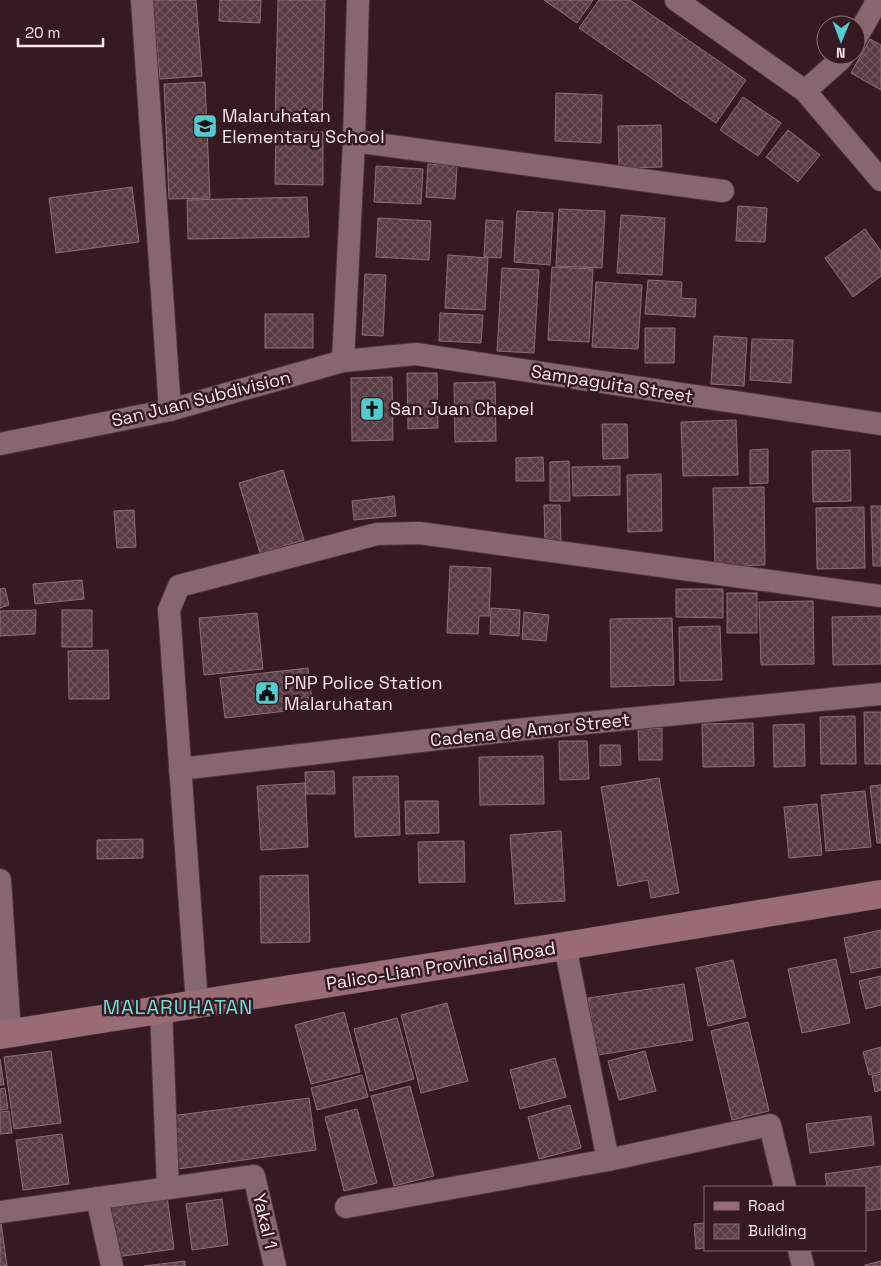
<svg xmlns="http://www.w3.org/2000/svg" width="881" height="1266" font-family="'Space Grotesk',sans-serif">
  <defs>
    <pattern id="building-cross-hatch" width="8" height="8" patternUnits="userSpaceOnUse" patternTransform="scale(1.25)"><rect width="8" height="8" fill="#593c43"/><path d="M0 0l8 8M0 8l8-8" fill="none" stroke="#72585e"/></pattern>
  </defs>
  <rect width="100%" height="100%" fill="#351b21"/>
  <!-- building -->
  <g fill="url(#building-cross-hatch)" stroke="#8e6e75">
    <path d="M153,0H196L202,76L160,79Z"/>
    <path d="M220,0H261L260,23L219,21Z"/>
    <path d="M278,0H325L322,123L275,122Z"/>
    <path d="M544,0H593L577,23Z"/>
    <path d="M599,0H630L746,80L716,123L579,28Z"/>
    <path d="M870,39L881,45V90L851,73Z"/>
    <path d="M205,82L210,198L169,199L164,84Z"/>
    <path d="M556,93L602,95L601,143L555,141Z"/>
    <path d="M743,97L781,123L758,156L720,130Z"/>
    <path d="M661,125L662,167L619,168L618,126Z"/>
    <path d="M788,130L820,155L798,182L766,157Z"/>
    <path d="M276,132H323V185L275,184Z"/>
    <path d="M428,164L457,166L455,199L426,197Z"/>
    <path d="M376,166L423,169L421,204L374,202Z"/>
    <path d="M132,187L139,242L56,253L49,198Z"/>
    <path d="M307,197L309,237L188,239L187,200Z"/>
    <path d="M738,206L767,208L765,242L736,241Z"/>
    <path d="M559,209L605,211L602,268L556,266Z"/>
    <path d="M517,211L553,213L550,265L514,262Z"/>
    <path d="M621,215L665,218L662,275L617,273Z"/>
    <path d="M378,218L431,221L429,260L376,257Z"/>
    <path d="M486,220L503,221L501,258L484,257Z"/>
    <path d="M865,229L881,251V276L853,297L825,258Z"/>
    <path d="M448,255L488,258L485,310L445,308Z"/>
    <path d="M552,267L593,269L589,342L548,340Z"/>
    <path d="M502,268L539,270L534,353L497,351Z"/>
    <path d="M365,274L386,275L383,336L362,335Z"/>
    <path d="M648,280L682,282L681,298L696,299L695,317L645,314Z"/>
    <path d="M596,282L642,285L638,349L592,347Z"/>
    <path d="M440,313L483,315L481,343L439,341Z"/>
    <rect x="265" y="314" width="48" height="34"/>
    <path d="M645,328H675L674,363H645Z"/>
    <path d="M714,336L747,338L744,386L711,384Z"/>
    <path d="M752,339L793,340L791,383L750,380Z"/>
    <path d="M407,373H437L438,428L408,429Z"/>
    <path d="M392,377L393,440L352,441L351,378Z"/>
    <path d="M495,382L496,441L455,442L454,383Z"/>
    <path d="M736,420L738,475L683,476L681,422Z"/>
    <path d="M602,424H627L628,458L603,459Z"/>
    <path d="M768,449V483L750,484V450Z"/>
    <path d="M850,450L851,501L813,502L812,451Z"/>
    <path d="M543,457L544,481H516V458Z"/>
    <path d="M569,461L570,501H550V462Z"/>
    <path d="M620,466V495L573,496L572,467Z"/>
    <path d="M283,470L304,540L260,553L239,483Z"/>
    <path d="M661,474L662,531L628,532L627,475Z"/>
    <path d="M764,487L765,565L715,566L713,488Z"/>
    <path d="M394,496L396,516L354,520L352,501Z"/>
    <path d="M544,505H560L561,544H545Z"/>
    <path d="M871,506H881V566H873Z"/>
    <path d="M864,507L865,568L817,569L816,508Z"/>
    <path d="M134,510L136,547L117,548L114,511Z"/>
    <path d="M450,566L491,568L489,616H479L478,634L447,633Z"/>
    <path d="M82,580L84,599L35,604L33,584Z"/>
    <path d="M5,588L9,605L0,608V589Z"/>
    <path d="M676,589H723V618L676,617Z"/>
    <rect x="727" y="593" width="30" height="40"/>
    <path d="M813,601L814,664L761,665L759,602Z"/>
    <path d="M491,608L520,610L519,636L490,634Z"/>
    <path d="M36,610L35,634L0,636V611Z"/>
    <rect x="62" y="610" width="30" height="37"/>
    <path d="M524,612L549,615L546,641L522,639Z"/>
    <path d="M257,613L263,669L204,675L199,618Z"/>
    <path d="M881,616V664L833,665L832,617Z"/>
    <path d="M672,618L674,685L611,687L610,619Z"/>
    <path d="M720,626L722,680L680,681L679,627Z"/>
    <path d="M108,650L109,699H69L68,651Z"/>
    <path d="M308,668L313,708L225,718L220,678Z"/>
    <path d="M864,712H881V764H865Z"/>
    <path d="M855,716L856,764H821L820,717Z"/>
    <path d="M753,723L754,766L703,767L702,724Z"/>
    <path d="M804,724L805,766L774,767L773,725Z"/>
    <path d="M662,728V760H639L638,729Z"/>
    <path d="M559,741H587L589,779L560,780Z"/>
    <path d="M600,745H620L621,765L600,766Z"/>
    <path d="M543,756L544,804L480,805L479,757Z"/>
    <path d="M334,771L335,794H306L305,772Z"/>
    <path d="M398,776L400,835L355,837L353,777Z"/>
    <path d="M659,778L679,893L651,898L648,880L618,886L601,787Z"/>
    <path d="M305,783L308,847L261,850L257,786Z"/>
    <path d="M881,785V843H877L870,786Z"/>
    <path d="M865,791L871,847L826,851L821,795Z"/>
    <path d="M405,801H438L439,833L406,834Z"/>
    <path d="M817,804L822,855L789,858L784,807Z"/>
    <path d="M561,831L565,901L515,904L510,835Z"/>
    <path d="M143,839V858L97,859V840Z"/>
    <path d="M464,841L465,882L419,883L418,842Z"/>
    <path d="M308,875L310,942L261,943L260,876Z"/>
    <path d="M881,930V967L851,973L844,938Z"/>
    <path d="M836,959L850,1023L802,1033L788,969Z"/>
    <path d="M733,960L746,1017L708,1026L696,968Z"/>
    <path d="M881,976V1005L866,1009L859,981Z"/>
    <path d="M684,984L693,1040L598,1055L588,998Z"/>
    <path d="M447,1003L468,1081L421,1093L401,1015Z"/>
    <path d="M344,1012L360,1072L311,1084L295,1025Z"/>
    <path d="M397,1018L414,1079L370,1091L354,1029Z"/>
    <path d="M748,1022L769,1111L732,1120L711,1031Z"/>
    <path d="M881,1047V1072L869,1075L863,1052Z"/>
    <path d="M51,1051L61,1123L14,1129L4,1057Z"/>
    <path d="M645,1051L656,1091L619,1100L608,1061Z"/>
    <path d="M555,1058L566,1097L520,1109L510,1070Z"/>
    <path d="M0,1059L4,1085H0Z"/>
    <path d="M881,1074V1090L875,1092L872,1076Z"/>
    <path d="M362,1075L368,1097L317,1110L311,1088Z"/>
    <path d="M410,1086L434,1176L394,1186L371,1096Z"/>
    <path d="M5,1088L8,1109L0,1110V1089Z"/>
    <path d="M309,1098L316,1150L178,1169L171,1116Z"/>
    <path d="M570,1105L581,1148L539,1159L528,1117Z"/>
    <path d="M357,1109L377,1183L344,1191L325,1117Z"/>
    <path d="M9,1111L12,1133L0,1134V1112Z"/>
    <path d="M871,1116L874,1145L810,1153L806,1124Z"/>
    <path d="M62,1134L69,1184L23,1190L16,1140Z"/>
    <path d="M881,1166V1209L865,1211V1187H827L825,1174Z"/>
    <path d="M167,1196L174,1249L116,1257L109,1204Z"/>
    <path d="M222,1199L228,1245L192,1250L186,1204Z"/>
    <path d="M0,1222H1L7,1266H0Z"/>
    <path d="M705,1223V1248L696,1249L694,1224Z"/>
    <path d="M185,1261V1266H144Z"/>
    <path d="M881,1261V1266H865V1265Z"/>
  </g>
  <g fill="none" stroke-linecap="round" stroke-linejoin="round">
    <defs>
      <g id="street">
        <path d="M142,0L170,410"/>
        <path d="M676,0L805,91L881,180"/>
        <path d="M856,38L874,7L876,0"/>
        <path d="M805,91L840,60L844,55"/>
        <path d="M354,141L723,191"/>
        <path d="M343,361L354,141L358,0"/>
        <path d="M0,444L170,410L343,361L416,354L881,424"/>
        <path d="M180,769L516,730L881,694"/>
        <path d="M0,880L10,1033"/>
        <path d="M565,946L608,1160"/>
        <path d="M197,1004L169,610L179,586L377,534L419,533L881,596"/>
        <path d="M161,1009L168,1188"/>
        <path d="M97,1198L112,1266"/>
        <path d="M346,1207L608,1160L770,1125L785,1187"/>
        <path d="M0,1212L254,1176L275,1266"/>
        <path d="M799,1250L803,1266"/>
      </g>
      <path id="secondary" d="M0,1035L565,946L881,894"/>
    </defs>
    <!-- street casing -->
    <use href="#street" stroke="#4c373c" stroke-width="24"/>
    <!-- secondary casing -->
    <use href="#secondary" stroke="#4c373c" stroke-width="29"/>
    <!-- street -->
    <use href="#street" stroke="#86676d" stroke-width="22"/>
    <!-- secondary -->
    <use href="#secondary" stroke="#996b75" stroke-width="28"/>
  </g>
  <!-- icons -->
  <defs>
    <symbol id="school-square" viewBox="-11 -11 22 22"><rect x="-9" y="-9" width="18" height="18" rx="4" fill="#51ccd1" stroke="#351b21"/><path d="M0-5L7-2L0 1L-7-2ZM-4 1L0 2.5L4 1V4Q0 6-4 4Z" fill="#111"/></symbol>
    <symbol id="church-square" viewBox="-11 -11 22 22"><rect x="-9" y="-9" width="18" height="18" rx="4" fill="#51ccd1" stroke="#351b21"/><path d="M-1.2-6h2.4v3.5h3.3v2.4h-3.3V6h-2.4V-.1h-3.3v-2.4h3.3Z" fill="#111"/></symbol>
    <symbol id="civic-square" viewBox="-11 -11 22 22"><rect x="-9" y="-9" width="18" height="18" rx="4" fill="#51ccd1" stroke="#351b21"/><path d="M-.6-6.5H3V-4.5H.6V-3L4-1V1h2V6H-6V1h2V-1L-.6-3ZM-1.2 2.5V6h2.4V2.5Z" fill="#111"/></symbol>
  </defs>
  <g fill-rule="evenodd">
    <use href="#school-square" x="191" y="112" width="28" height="28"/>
    <use href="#church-square" x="358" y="395" width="28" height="28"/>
    <use href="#civic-square" x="253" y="679" width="28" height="28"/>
  </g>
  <g text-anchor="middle" stroke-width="5" stroke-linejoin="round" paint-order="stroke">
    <!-- poi labels -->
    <g font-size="18" fill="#f9e7ea" stroke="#351b21" text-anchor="start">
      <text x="222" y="122">Malaruhatan<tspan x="222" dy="21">Elementary School</tspan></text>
      <text x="390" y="415">San Juan Chapel</text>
      <text x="284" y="689">PNP Police Station<tspan x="284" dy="21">Malaruhatan</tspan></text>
    </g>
    <!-- street labels -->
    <g font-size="18" fill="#f9e7ea" stroke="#351b21">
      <text transform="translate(612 384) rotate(9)" y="6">Sampaguita Street</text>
      <text transform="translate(201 399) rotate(-14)" y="6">San Juan Subdivision</text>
      <text transform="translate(530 730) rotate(-6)" y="6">Cadena de Amor Street</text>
      <text transform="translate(441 966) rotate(-9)" y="6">Palico-Lian Provincial Road</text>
      <text transform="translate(265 1221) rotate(77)" y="6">Yakal 1</text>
    </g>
    <!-- quarter labels -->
    <g font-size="20" letter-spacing="1" fill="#6fdce0" stroke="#351b21">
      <text x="178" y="1014">MALARUHATAN</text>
    </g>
  </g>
  <!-- legend -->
  <rect x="704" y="1186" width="162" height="65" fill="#351b21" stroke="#836d71"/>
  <rect x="714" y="1202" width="25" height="8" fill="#996b75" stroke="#836d71"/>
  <text x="748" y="1211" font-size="15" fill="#f9e7ea">Road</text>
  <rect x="714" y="1224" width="25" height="15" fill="url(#building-cross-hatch)" stroke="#836d71"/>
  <text x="748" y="1236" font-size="15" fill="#f9e7ea">Building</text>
  <!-- north arrow -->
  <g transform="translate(841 40) rotate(181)"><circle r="24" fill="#351b21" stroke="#836d71"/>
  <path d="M0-4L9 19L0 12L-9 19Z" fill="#51ccd1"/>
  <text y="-8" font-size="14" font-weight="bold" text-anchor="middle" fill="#f9e7ea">N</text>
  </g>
  <!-- scale -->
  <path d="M18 38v8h85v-8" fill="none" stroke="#f9e7ea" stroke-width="2.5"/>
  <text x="25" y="38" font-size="15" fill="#f9e7ea" stroke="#351b21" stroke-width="4" paint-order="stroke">20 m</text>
</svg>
